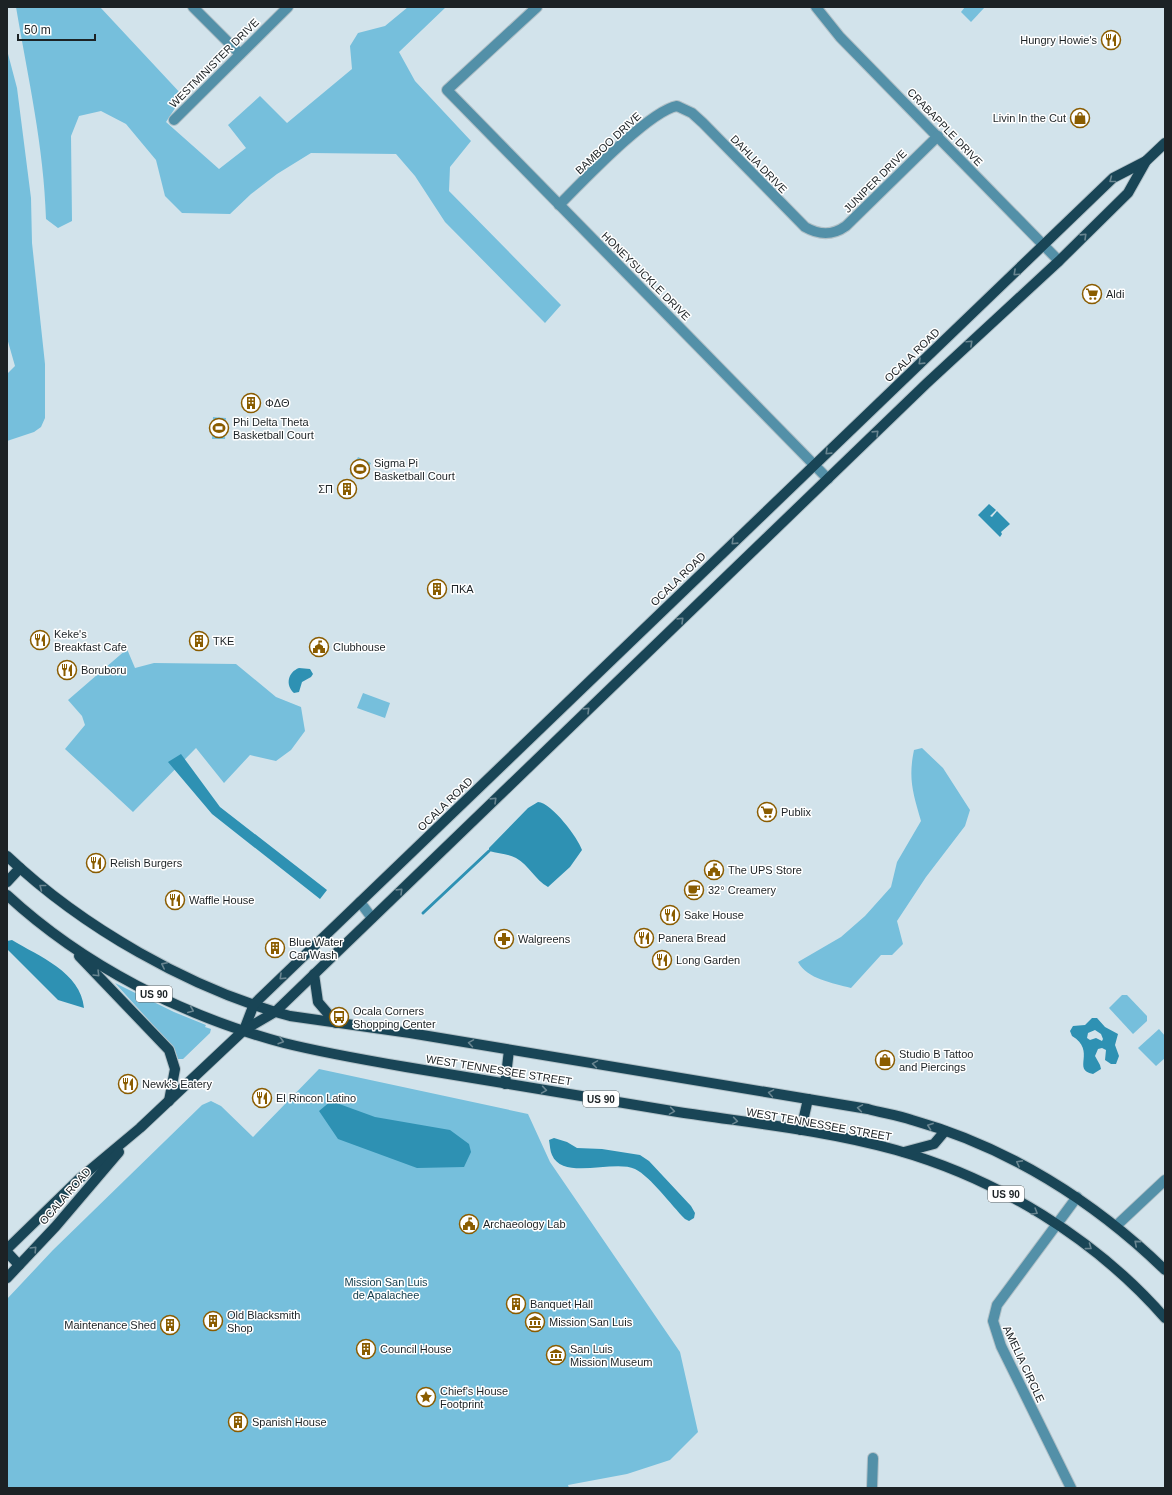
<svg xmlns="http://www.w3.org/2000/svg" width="1172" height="1495" font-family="Helvetica,sans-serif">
  <rect width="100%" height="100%" fill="#d2e3eb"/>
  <!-- green -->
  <g fill="#76bfdc">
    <path d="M16,7H100L183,96L166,122L219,169L246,148L228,125L260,96L287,123L352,69L350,46L358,33L385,26L408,7H446L399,52L415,81L471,141L450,167L449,191L561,305L545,323L445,222L415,176L396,154L311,153L277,174L251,194L230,214L182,213L165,196L156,160L126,124L101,111L79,116L71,136L72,221L58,228L46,219C44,147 28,78 16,7Z"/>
    <path d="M965,7H985L971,22L961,12Z"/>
    <path d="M7,50L17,88L31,198L32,243L45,364V418L41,427L34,432L7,441V374L15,366L7,338Z"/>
    <path d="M213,417L226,418L225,439H212Z"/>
    <path d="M358,457L371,463L362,480L350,474Z"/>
    <path d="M127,649L135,668L154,663L236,664L276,697L301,707L305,731L291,750L276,761L250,755L224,783L196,748L133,812L65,749L85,725L82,716L68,700Z"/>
    <path d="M363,693L390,703L385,718L357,708Z"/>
    <path d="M922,748L943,768L970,810L965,826L926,877L897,921L903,944L892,955H881L851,988C833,983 807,979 798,962L841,937L865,916L891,887L897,862L921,821C913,793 908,779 914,750Z"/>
    <path d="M115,983L174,1012L206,1025L205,1027L211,1029L210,1033L183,1059H178L174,1048Z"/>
    <path d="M1122,995H1127L1147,1016V1021L1133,1034L1109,1008Z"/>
    <path d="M1159,1029L1165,1036V1058L1156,1066L1138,1048Z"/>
    <path d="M319,1069L528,1114L550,1162L680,1352L698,1432L670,1460L627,1474L568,1485L569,1488H7V1299L53,1250L202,1105L211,1101L221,1106L253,1137Z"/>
  </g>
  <!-- water -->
  <g fill="#2e91b3" fill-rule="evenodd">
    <path d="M989,504L996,510L990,516L992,517L997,511L1010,524L1001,532L1002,534L1000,537L978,515Z"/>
    <path d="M299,668L310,669L313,674L311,677L302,682L299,692L294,693C285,685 288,672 299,668Z"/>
    <path d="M181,754L220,807L327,890L320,899L212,814L168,762Z"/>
    <path d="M538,802C552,803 578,838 582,850L570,867L548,887C535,880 529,865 516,858C507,853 498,854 489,851V848L528,808Z"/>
    <path d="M12,940C38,956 81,972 84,1008L58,1000L7,949V941Z"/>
    <path d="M1092,1018H1097L1105,1027L1118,1034L1115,1045L1119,1056L1116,1064H1111L1105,1060L1106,1050L1102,1048L1098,1049L1095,1056L1100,1065L1101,1069L1093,1074C1071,1070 1097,1051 1072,1036L1070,1031L1073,1026L1085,1025ZM1095,1030L1101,1034L1103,1039L1102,1041L1096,1038L1090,1040L1087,1038L1088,1033Z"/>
    <path d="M331,1101L375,1117L450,1130L469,1144L471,1152L464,1167L417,1168L338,1139L319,1111Z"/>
    <path d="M554,1138L567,1142L577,1148L602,1149L640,1155L649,1161L691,1206L695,1213L694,1218L689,1221L685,1219C671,1205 651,1177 635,1169C614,1159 563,1181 552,1155C550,1151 550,1145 549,1140Z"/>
  </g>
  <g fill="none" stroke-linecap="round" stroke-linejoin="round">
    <!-- stream -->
    <path stroke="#2e91b3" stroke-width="3" d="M423,913L489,851"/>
    <defs>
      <g id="minor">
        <path d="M193,7L240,54"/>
        <path d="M537,7L447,90L828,479"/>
        <path d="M816,7L840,37L1059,261"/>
        <path d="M174,120L288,7"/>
        <path d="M559,205C582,182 649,111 677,106L692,113L703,123L805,227C819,235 832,236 846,226L938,136"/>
        <path d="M360,902L372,918"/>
        <path d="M1116,1226L1165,1180"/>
        <path d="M872,1488L873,1458"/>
        <path d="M1071,1488L1001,1346L993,1321L997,1305L1077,1197"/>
      </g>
      <g id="major">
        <path d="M7,856C82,927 190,989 290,1016L410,1033L868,1109C882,1113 897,1115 912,1120C1008,1147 1094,1201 1165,1270"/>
        <path d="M7,882L20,868"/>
        <path d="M7,895C84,966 183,1016 284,1043C324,1053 365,1060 406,1067C496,1082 587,1097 678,1112C750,1123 825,1130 896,1150C998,1179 1095,1238 1165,1318"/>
        <path d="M79,956L169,1050L175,1069L169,1101"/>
        <path d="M314,974L318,1002L336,1023"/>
        <path d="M244,1030L254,1004L1113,178L1146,161"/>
        <path d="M505,1084L509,1050"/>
        <path d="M801,1130L808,1099"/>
        <path d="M904,1152L934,1144L945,1131"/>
        <path d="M7,1249L79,1179L140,1128L244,1030L275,1012L927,383L1059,261L1128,193L1146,161L1165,143"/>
        <path d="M7,1252L19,1265"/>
        <path d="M7,1278L56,1226L119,1152"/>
      </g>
    </defs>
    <!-- minor casing -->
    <use href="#minor" stroke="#b1c0c7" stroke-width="12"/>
    <!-- major casing -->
    <use href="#major" stroke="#b1c0c7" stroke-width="12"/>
    <!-- minor -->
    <use href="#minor" stroke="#5390a8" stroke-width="10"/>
    <!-- major -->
    <use href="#major" stroke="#194556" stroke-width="10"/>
  </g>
  <!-- one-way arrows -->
  <defs><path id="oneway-chevron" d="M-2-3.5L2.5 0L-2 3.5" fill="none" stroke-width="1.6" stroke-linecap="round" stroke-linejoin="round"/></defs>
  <g stroke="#6a8691">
    <use href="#oneway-chevron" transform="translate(1112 180) rotate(142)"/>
    <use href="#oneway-chevron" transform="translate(1084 236) rotate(-44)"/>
    <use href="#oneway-chevron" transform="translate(1016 273) rotate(137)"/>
    <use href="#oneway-chevron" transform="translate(970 343) rotate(-43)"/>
    <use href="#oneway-chevron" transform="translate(921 362) rotate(136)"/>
    <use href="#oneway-chevron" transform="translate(876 433) rotate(-44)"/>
    <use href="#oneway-chevron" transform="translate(828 452) rotate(136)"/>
    <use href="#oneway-chevron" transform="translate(734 542) rotate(136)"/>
    <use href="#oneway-chevron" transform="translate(681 620) rotate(-44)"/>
    <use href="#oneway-chevron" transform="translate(587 710) rotate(-44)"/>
    <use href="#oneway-chevron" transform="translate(494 800) rotate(-44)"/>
    <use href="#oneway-chevron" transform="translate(42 887) rotate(-142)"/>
    <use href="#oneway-chevron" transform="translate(400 891) rotate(-44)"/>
    <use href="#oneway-chevron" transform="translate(164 965) rotate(-153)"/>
    <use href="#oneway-chevron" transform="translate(97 974) rotate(45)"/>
    <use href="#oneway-chevron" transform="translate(282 977) rotate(136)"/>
    <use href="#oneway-chevron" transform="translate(191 1010) rotate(23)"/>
    <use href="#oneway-chevron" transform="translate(281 1041) rotate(16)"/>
    <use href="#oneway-chevron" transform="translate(471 1043) rotate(-171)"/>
    <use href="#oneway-chevron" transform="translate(595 1064) rotate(-171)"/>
    <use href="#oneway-chevron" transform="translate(544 1090) rotate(9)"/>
    <use href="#oneway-chevron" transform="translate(771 1093) rotate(-170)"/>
    <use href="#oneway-chevron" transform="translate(860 1108) rotate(-171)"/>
    <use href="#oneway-chevron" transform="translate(672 1111) rotate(9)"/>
    <use href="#oneway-chevron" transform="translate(735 1121) rotate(9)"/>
    <use href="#oneway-chevron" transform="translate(930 1126) rotate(-160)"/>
    <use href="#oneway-chevron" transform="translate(1019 1163) rotate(-152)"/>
    <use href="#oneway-chevron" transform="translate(1035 1212) rotate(31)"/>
    <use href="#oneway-chevron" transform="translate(1137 1243) rotate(-139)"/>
    <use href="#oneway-chevron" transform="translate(1089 1247) rotate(36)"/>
    <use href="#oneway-chevron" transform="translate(34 1249) rotate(-46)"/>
  </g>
  <!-- icons -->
  <defs>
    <symbol id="restaurant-ring" viewBox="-11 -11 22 22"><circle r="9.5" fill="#fff" stroke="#8a5c00" stroke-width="1.5"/><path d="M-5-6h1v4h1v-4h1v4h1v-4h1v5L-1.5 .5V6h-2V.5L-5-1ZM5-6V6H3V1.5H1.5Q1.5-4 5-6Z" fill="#8a5c00"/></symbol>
    <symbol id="shop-ring" viewBox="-11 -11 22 22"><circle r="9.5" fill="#fff" stroke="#8a5c00" stroke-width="1.5"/><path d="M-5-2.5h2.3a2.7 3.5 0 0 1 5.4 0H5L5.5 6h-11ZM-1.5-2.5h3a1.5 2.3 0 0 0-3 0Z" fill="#8a5c00"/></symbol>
    <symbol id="supermarket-ring" viewBox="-11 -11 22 22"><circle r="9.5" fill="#fff" stroke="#8a5c00" stroke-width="1.5"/><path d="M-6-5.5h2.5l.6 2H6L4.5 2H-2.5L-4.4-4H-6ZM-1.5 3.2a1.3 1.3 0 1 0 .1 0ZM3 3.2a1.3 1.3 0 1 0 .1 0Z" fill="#8a5c00"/></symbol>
    <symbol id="building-ring" viewBox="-11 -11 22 22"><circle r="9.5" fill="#fff" stroke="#8a5c00" stroke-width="1.5"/><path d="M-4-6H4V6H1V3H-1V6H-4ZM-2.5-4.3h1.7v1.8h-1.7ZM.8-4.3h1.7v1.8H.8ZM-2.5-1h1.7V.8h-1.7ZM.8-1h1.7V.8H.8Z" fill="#8a5c00"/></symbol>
    <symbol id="stadium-ring" viewBox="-11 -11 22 22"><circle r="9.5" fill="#fff" stroke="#8a5c00" stroke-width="1.5"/><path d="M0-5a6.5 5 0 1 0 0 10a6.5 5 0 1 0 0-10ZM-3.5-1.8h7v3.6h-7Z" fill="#8a5c00"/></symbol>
    <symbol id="civic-ring" viewBox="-11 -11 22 22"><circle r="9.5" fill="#fff" stroke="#8a5c00" stroke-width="1.5"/><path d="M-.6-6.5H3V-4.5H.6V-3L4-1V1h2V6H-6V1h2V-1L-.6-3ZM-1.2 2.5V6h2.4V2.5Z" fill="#8a5c00"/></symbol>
    <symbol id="cafe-ring" viewBox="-11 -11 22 22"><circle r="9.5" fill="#fff" stroke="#8a5c00" stroke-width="1.5"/><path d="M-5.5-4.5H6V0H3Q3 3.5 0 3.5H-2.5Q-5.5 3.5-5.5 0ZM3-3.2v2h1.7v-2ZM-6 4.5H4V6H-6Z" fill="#8a5c00"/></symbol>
    <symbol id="pharmacy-ring" viewBox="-11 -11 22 22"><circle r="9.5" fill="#fff" stroke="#8a5c00" stroke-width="1.5"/><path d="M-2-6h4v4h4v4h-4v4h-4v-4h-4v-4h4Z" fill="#8a5c00"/></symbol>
    <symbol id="bus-ring" viewBox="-11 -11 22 22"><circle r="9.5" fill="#fff" stroke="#8a5c00" stroke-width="1.5"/><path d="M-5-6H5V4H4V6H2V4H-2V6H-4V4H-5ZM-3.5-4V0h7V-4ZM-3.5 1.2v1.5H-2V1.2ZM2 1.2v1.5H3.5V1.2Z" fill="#8a5c00"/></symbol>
    <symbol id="museum-ring" viewBox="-11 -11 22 22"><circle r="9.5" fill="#fff" stroke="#8a5c00" stroke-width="1.5"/><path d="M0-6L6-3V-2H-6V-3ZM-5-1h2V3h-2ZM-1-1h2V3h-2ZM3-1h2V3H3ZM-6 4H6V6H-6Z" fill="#8a5c00"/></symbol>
    <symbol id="sight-ring" viewBox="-11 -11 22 22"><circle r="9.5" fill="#fff" stroke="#8a5c00" stroke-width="1.5"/><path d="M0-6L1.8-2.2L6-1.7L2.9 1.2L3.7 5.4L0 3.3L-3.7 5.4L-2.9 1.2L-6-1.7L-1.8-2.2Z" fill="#8a5c00"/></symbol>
  </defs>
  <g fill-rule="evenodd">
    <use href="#restaurant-ring" x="1100" y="29" width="22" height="22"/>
    <use href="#shop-ring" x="1069" y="107" width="22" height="22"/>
    <use href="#supermarket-ring" x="1081" y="283" width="22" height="22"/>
    <use href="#building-ring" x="240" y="392" width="22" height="22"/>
    <use href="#stadium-ring" x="208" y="417" width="22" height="22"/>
    <use href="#stadium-ring" x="349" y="458" width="22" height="22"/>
    <use href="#building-ring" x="336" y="478" width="22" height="22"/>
    <use href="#building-ring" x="426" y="578" width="22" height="22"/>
    <use href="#restaurant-ring" x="29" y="629" width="22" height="22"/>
    <use href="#building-ring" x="188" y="630" width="22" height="22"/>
    <use href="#civic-ring" x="308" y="636" width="22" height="22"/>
    <use href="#restaurant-ring" x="56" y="659" width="22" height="22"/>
    <use href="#supermarket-ring" x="756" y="801" width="22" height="22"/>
    <use href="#restaurant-ring" x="85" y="852" width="22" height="22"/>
    <use href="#civic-ring" x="703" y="859" width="22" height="22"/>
    <use href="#cafe-ring" x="683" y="879" width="22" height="22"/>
    <use href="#restaurant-ring" x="164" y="889" width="22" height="22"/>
    <use href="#restaurant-ring" x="659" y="904" width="22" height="22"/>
    <use href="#restaurant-ring" x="633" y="927" width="22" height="22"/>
    <use href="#pharmacy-ring" x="493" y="928" width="22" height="22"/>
    <use href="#building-ring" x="264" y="937" width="22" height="22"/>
    <use href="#restaurant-ring" x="651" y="949" width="22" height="22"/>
    <use href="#bus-ring" x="328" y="1006" width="22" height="22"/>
    <use href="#shop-ring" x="874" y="1049" width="22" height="22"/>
    <use href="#restaurant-ring" x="117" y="1073" width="22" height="22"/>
    <use href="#restaurant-ring" x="251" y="1087" width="22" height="22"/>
    <use href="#civic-ring" x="458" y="1213" width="22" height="22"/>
    <use href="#building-ring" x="505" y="1293" width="22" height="22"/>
    <use href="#building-ring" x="202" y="1310" width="22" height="22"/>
    <use href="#museum-ring" x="524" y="1311" width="22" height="22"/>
    <use href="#building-ring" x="159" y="1314" width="22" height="22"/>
    <use href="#building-ring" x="355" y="1338" width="22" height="22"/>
    <use href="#museum-ring" x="545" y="1344" width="22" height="22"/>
    <use href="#sight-ring" x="415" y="1386" width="22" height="22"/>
    <use href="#building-ring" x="227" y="1411" width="22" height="22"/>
  </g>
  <g text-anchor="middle" stroke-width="3" stroke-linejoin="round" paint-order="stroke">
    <!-- shield labels -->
    <g fill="#fff" stroke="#606466" stroke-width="1">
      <rect x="136" y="986" width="36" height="16" rx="3"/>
      <rect x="583" y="1091" width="36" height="16" rx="3"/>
      <rect x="988" y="1186" width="36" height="16" rx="3"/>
    </g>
    <g font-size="10" font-weight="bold" fill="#1c2225">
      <text x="154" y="998">US 90</text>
      <text x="601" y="1103">US 90</text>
      <text x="1006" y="1198">US 90</text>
    </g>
    <!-- poi labels -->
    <g font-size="11" fill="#1c2225" stroke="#fff" text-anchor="start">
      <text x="1097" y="44" text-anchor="end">Hungry Howie's</text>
      <text x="1066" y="122" text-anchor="end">Livin In the Cut</text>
      <text x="1106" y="298">Aldi</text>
      <text x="265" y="407">ΦΔΘ</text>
      <text x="233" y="426">Phi Delta Theta<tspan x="233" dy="13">Basketball Court</tspan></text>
      <text x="374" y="467">Sigma Pi<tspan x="374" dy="13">Basketball Court</tspan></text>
      <text x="333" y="493" text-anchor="end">ΣΠ</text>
      <text x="451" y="593">ΠΚΑ</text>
      <text x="54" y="638">Keke's<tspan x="54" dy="13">Breakfast Cafe</tspan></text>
      <text x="213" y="645">TKE</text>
      <text x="333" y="651">Clubhouse</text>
      <text x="81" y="674">Boruboru</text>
      <text x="781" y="816">Publix</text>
      <text x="110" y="867">Relish Burgers</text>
      <text x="728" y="874">The UPS Store</text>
      <text x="708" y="894">32° Creamery</text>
      <text x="189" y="904">Waffle House</text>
      <text x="684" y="919">Sake House</text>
      <text x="658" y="942">Panera Bread</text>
      <text x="518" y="943">Walgreens</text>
      <text x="289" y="946">Blue Water<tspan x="289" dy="13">Car Wash</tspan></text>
      <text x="676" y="964">Long Garden</text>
      <text x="353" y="1015">Ocala Corners<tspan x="353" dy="13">Shopping Center</tspan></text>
      <text x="899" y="1058">Studio B Tattoo<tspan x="899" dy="13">and Piercings</tspan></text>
      <text x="142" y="1088">Newk's Eatery</text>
      <text x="276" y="1102">El Rincon Latino</text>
      <text x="483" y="1228">Archaeology Lab</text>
      <text x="530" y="1308">Banquet Hall</text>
      <text x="227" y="1319">Old Blacksmith<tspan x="227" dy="13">Shop</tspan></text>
      <text x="549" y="1326">Mission San Luis</text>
      <text x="156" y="1329" text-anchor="end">Maintenance Shed</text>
      <text x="380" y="1353">Council House</text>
      <text x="570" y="1353">San Luis<tspan x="570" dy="13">Mission Museum</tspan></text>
      <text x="440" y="1395">Chief's House<tspan x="440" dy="13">Footprint</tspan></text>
      <text x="252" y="1426">Spanish House</text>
    </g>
    <!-- street labels -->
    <g font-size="11" fill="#1c2225" stroke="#fff">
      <text transform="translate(214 63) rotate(-45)" y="4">WESTMINISTER DRIVE</text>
      <text transform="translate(945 127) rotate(46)" y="4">CRABAPPLE DRIVE</text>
      <text transform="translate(608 143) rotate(-43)" y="4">BAMBOO DRIVE</text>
      <text transform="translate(759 164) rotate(46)" y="4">DAHLIA DRIVE</text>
      <text transform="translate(875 181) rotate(-45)" y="4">JUNIPER DRIVE</text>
      <text transform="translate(646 276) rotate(45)" y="4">HONEYSUCKLE DRIVE</text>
      <text transform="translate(912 355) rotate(-44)" y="4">OCALA ROAD</text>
      <text transform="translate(678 579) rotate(-44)" y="4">OCALA ROAD</text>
      <text transform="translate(445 804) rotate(-44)" y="4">OCALA ROAD</text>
      <text transform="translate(499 1070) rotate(9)" y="4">WEST TENNESSEE STREET</text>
      <text transform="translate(819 1124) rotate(10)" y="4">WEST TENNESSEE STREET</text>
      <text transform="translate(65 1196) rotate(-49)" y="4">OCALA ROAD</text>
      <text transform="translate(1024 1364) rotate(65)" y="4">AMELIA CIRCLE</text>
    </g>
    <!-- park labels -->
    <g font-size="11" fill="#164050" stroke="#fff">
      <text x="386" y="1286">Mission San Luis<tspan x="386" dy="13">de Apalachee</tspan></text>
    </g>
  </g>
  <!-- border -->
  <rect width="1172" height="1495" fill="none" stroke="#1c2225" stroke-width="16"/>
  <!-- scale -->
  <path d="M18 34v6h77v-6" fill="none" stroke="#1c2225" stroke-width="2"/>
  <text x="24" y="34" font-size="12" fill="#1c2225" stroke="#ffffff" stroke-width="3" paint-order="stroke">50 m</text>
</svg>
